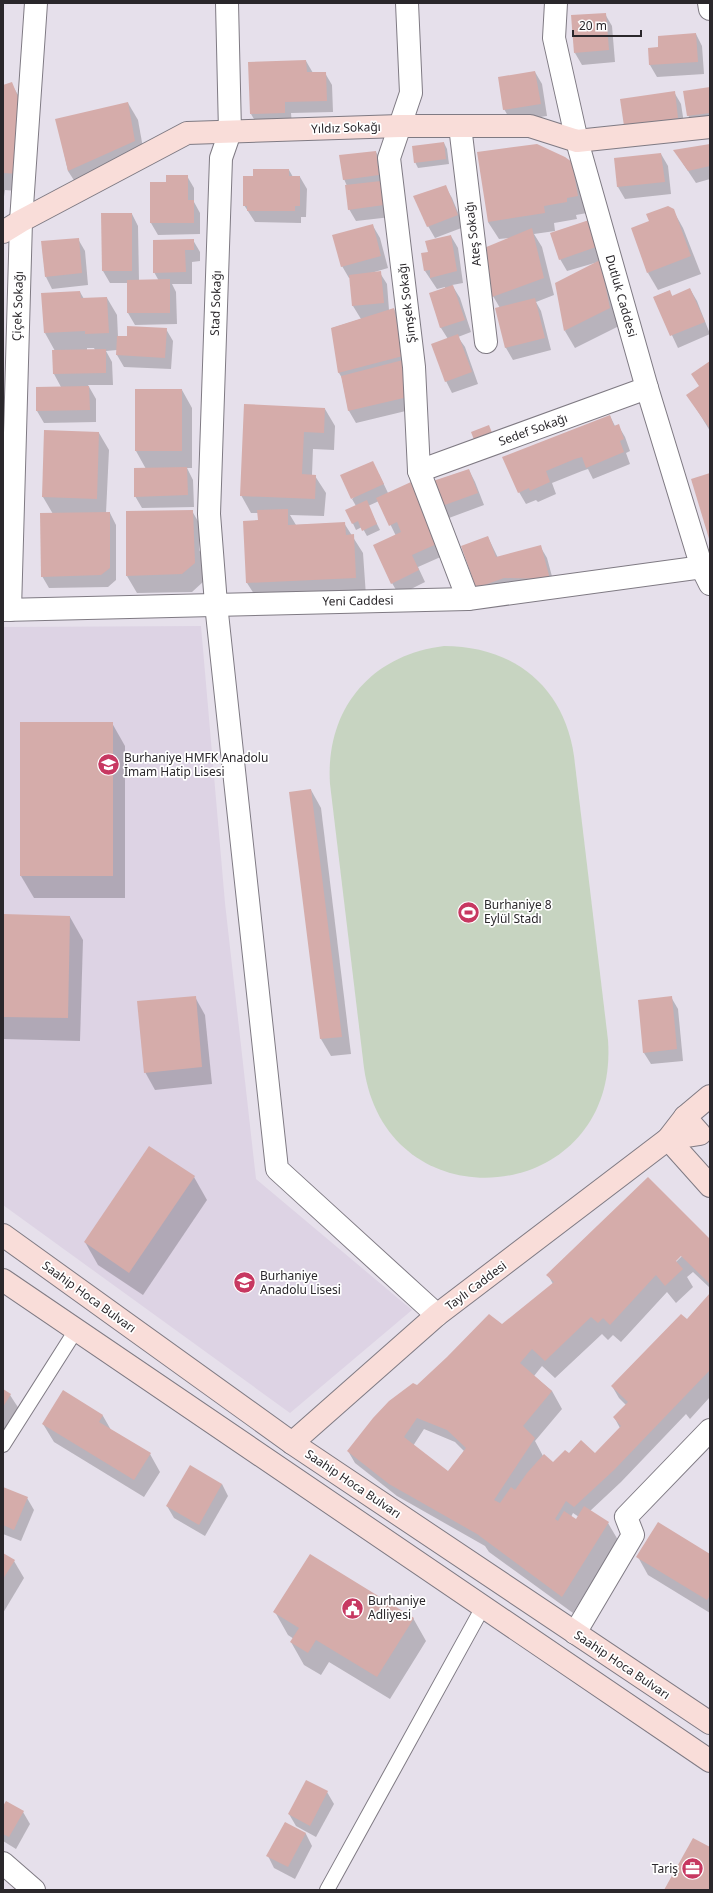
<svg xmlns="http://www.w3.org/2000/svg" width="713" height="1893" font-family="'Noto Sans',sans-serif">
  <rect width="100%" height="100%" fill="#e6e0eb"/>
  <!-- built -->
  <path fill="#ddd3e4" d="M201,626L225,903L256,1179L412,1310L290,1413L3,1205V627Z"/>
  <!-- green -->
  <path fill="#c7d4c1" d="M444,646C514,646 564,687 574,756L608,1040C620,1206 387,1230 364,1068L330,784C325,710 370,655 444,646Z"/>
  <!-- shadow -->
  <g fill="#0003" fill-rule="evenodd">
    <path d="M605,14L612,26L615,62L582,65L575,53Z"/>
    <path d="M696,34L702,46L704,74L657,77L650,65L649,49L659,48Z"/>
    <path d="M306,61L313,73H325L332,85L333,112L291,113L292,125L258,126L251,114Z"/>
    <path d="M535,72L542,84L547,116L511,121L504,109Z"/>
    <path d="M11,83L21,100L29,192L5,190L3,203V86Z"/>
    <path d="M710,88V125L694,127L688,115Z"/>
    <path d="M674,92L681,104L685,130L632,137Z"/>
    <path d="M128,103L138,120L145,159L79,188L68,171L57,120Z"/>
    <path d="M444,143L447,149L449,164L418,168L415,162Z"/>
    <path d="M710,145V179L696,183L682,162Z"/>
    <path d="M376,152L383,164L391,217L356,221L349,209L347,186L344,179Z"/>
    <path d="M661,154L668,166L671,194L625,199L618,187L616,159Z"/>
    <path d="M571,163L581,181L587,213L576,215L577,219L554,223L555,231L534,234L542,247L554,295L536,302L541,311L551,350L513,360L506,348L496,309L500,308L493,296L509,238L499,239L488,222Z"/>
    <path d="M289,170L293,177H300L307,189L306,217H301V223L255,222L244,205L254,177Z"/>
    <path d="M187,176L194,188V202L200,213V234L158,235L151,223L167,183Z"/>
    <path d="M445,186L452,198L464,227L435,238L428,226Z"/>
    <path d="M673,210L683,228L701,274L658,290L648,273Z"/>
    <path d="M102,214H132L138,226L139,281H159L154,272L193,240L200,252V261L192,262V284H172L176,292L177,324L135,325L128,313V283H110L103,271Z"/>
    <path d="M589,221L605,259L599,261L609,279L619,326L575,348L565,331L598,262L567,271L560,259Z"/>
    <path d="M373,226L380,238L388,268L371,273H380L387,284L389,310L394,309L404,326L414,409L356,423L349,411L342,378L339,373L332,328L361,319L353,306L350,278H349L342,266Z"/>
    <path d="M451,236L458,248L463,283L452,285L460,298L471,332L458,337L465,347L478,384L452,393L446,381L448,339L441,328L430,294L445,289V287L437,289L425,271L430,253Z"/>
    <path d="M78,239L85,251L88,285L52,289L46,277Z"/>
    <path d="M690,289L697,301L710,334L678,348L654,297L669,291L673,297Z"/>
    <path d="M80,292L84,299L107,298L117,315L118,337H128L166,329L173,341L171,369L124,367L117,355V350L106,351L112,362L113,385H88L96,399V422L44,423L37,411L61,387L54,374L55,351L45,333ZM87,348H94L95,350H87Z"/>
    <path d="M710,362V431L688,395L700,387Z"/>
    <path d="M182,390L192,408V468H187L193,480L194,507L142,508L135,496L146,469L136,451Z"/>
    <path d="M325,409L335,426L334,450L313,449L312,475L315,476L326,493L324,516L290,515L296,525L344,523L363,553L366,596L258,600L247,583L259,521L258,513H251L241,495Z"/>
    <path d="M610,416L615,426L618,425L625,437L630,451L626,453L630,464L593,479L588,469L582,471L552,483L556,494L538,502L536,500L526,504L519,492Z"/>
    <path d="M45,431L99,433L109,450L106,513H110L116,525V580L108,587L49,588L42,576L53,514L43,497Z"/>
    <path d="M469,470L475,482L484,505L449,518L443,506Z"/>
    <path d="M379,474L388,493L445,555L418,567L425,582L399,595L392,583L396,536L379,501L368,506L380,530L367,536L362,527L356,530L347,511L356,506L352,499Z"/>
    <path d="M192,511L199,523V550L203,557L204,581L192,592L137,593L127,576Z"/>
    <path d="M488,537L498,558L540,546L547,558L556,591L477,588Z"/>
    <path d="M112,723L125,746V898H34L21,876Z"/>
    <path d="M311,790L321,808L351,1054L331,1056L321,1039Z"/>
    <path d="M70,917L83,940L80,1041L3,1039V946Z"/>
    <path d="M195,997L205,1015L212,1084L155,1090L145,1072Z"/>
    <path d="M671,997L678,1009L683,1061L651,1064L644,1053Z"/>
    <path d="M194,1177L207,1200L143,1295L98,1265L85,1242Z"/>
    <path d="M648,1178L710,1241V1288L693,1272L687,1277L693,1287L676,1303L667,1292L621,1342L613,1335L608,1340L602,1334L555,1378L542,1366L534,1376L552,1391L562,1409L535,1441L543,1456L553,1464L565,1451L569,1455L581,1441L595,1454L620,1428L614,1417L626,1405L619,1398L612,1386L681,1315L687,1320L710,1295V1397L690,1419L686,1414L621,1482L590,1511L608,1523L618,1540L573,1613L489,1552L485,1546L397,1496L355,1463L348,1451L374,1419L390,1402L413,1384L417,1387L448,1358L489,1315L502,1326L553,1284L548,1275ZM700,1236L701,1237L673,1265L672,1264ZM424,1429L455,1442L464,1451L448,1473L413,1446ZM573,1513L579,1517L577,1520L571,1517Z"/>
    <path d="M3,1390L10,1395L21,1412L3,1440Z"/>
    <path d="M63,1392L103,1416L111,1430L150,1454L160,1472L144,1497L54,1442L43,1424Z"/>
    <path d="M222,1484L228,1496L205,1536L174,1518L167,1506Z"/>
    <path d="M3,1488L27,1498L34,1510L21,1541L3,1534Z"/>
    <path d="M3,1554L14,1561L24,1578L3,1613Z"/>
    <path d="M710,1555V1613L648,1575L638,1557Z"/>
    <path d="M275,1612L413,1618L426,1641L390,1699L329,1662L321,1675L304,1665L291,1642L294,1639L288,1635Z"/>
    <path d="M327,1792L334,1804L316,1837L296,1826L289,1814Z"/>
    <path d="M3,1808L23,1812L30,1824L16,1849L3,1841Z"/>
    <path d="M285,1823L306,1834L312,1846L295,1879L274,1868L268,1856Z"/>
  </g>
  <!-- building -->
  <g fill="#d5acaa" fill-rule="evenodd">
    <path d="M606,13L609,50L574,53L571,15Z"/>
    <path d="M696,33L698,62L649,65L648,48L658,47V36Z"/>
    <path d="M306,60L307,72H326L327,101L285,102V113L250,114L248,62Z"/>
    <path d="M535,71L541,104L503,110L498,77Z"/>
    <path d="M12,82L24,112L20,174L3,173V85Z"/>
    <path d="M710,87V113L687,116L683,91Z"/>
    <path d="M675,91L678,118L624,126L620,99Z"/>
    <path d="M128,102L135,141L68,171L55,119Z"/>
    <path d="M444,142L446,159L414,163L412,146Z"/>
    <path d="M537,144L565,157L572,162L578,196L567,198V202L544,206L545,213L488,222L477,152Z"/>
    <path d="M710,144V166L688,171L673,150Z"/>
    <path d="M376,151L379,175L343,180L339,155Z"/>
    <path d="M661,153L665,182L617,187L614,158Z"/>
    <path d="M253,169H289V176H300V206H295V211H247V206H243V176H253Z"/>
    <path d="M166,175H188V200H194V223H150V182H166Z"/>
    <path d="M381,181L384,205L348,210L345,185Z"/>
    <path d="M446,185L458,215L427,227L413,196Z"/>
    <path d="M668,206L674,209L691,256L647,273L631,228L649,221L646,214Z"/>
    <path d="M101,213H132V271H102Z"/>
    <path d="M589,220L599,246L559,260L550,233Z"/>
    <path d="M373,224L381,256L341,267L332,235Z"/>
    <path d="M532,228L544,278L492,297L484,248Z"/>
    <path d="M451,235L457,271L430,278V270L424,271L421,253L428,252L425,241Z"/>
    <path d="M79,238L82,273L45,277L41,241Z"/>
    <path d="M194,239V250H185L186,272L153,273V240Z"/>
    <path d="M600,260L610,308L564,331L555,283Z"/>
    <path d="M381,271L384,303L352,306L349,275Z"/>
    <path d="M170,279V313H127V280Z"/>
    <path d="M453,285L465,320L440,328L429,293Z"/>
    <path d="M690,288L705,322L670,336L653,297L670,290L672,296Z"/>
    <path d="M80,291L81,298L107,297L109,333L85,334V331L44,333L41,293Z"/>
    <path d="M535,298L545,338L505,348L495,308Z"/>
    <path d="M394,308L403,356L338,373L331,328Z"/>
    <path d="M127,326L167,328L165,358L116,355L117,336H127Z"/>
    <path d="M458,334L472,372L445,382L431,344Z"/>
    <path d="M106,349V373L53,374L52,350Z"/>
    <path d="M403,360L408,397L348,411L341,376Z"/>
    <path d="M710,361V429L686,395L699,386L691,374Z"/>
    <path d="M89,386L90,410L36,411V387Z"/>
    <rect x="135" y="389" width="47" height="62"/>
    <path d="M244,404L325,408L324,433L304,432L302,474L316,475L315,499L240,496Z"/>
    <path d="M610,415L614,426L619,424L624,439L620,441L624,452L586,468L582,457L575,459L546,471L550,482L530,491L529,488L518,493L502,457Z"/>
    <path d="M489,425L494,438L476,445L471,432Z"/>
    <path d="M44,430L99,432L97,499L42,497Z"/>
    <path d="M373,461L384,484L351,499L340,475Z"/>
    <path d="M187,467L188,495L134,497V468Z"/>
    <path d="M469,469L478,493L442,506L433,481Z"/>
    <path d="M710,473V542L691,479Z"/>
    <path d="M411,482L439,543L412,555L419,570L391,584L373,545L401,532L397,522L389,526L376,498Z"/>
    <path d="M367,500L377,524L362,531L358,521L352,524L345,510Z"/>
    <path d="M288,509V525L345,522L346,535L354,534L356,578L246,583L243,521L258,520L257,510Z"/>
    <path d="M193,510L195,563L182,574L126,576V511Z"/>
    <path d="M110,512V568L101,575L41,577L40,513Z"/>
    <path d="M488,536L496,557L541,545L550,579L504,578L476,588L461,546Z"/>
    <rect x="20" y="722" width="93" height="154"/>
    <path d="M311,789L342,1037L320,1039L289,792Z"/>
    <path d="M3,914L70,916L68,1018L3,1017Z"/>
    <path d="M196,996L202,1067L144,1073L137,1001Z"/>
    <path d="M672,996L677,1049L643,1053L638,1000Z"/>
    <path d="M149,1146L195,1176L129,1273L84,1242Z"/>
    <path d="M648,1177L710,1239V1284L681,1256L676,1261L683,1269L665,1286L656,1275L610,1325L603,1318L598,1323L591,1317L545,1361L532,1349L520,1363L552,1391L523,1426L535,1438L494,1500L500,1503L511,1487L515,1490L527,1473L544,1454L553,1462L565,1450L569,1453L581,1440L595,1453L621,1426L613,1417L628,1402L611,1386L681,1314L687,1319L710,1293V1370L614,1470L574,1507L566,1501L555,1519L558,1521L564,1511L576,1519L584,1506L609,1522L562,1597L477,1534L389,1484L347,1451L373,1418L389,1401L413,1383L417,1385L447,1357L489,1314L502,1324L554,1282L546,1275ZM417,1418L447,1430L466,1448L448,1471L404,1437Z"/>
    <path d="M3,1389L11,1394L3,1407Z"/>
    <path d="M63,1390L103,1415L99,1422L151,1453L134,1480L42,1424Z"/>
    <path d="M190,1465L222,1484L199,1525L166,1506Z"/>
    <path d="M3,1487L28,1497L14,1530L3,1525Z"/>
    <path d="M658,1522L710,1554V1595L707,1600L636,1557Z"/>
    <path d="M3,1553L15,1560L3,1579Z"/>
    <path d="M310,1554L414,1618L377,1677L316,1640L308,1653L290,1642L299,1628L273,1612Z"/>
    <path d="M306,1780L328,1791L310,1826L288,1814Z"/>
    <path d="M6,1801L24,1811L9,1837L3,1834V1806Z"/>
    <path d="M285,1822L306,1833L288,1867L266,1856Z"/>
    <path d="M693,1838L710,1847V1890H664Z"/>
  </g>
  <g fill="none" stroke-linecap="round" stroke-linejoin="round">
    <defs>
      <g id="lane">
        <path d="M3,1445L76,1330"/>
        <path d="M327,1890L483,1607"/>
      </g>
      <g id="street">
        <path d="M227,3L230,132L221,158L209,514L216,604L277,1169L437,1315"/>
        <path d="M407,3L411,93L389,158L414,367L419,471L468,599"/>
        <path d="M556,3L554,38L577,141L647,388L702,568L710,584"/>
        <path d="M709,3L710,9"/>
        <path d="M460,126L486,342"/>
        <path d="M419,471L647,388"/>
        <path d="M3,610L468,599L710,566"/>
        <path d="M10,610L21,221L36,3"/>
        <path d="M575,1633L633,1535L626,1517L710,1430"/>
        <path d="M3,1863L34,1890"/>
      </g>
      <g id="secondary">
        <path d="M3,232L21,221L187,133L400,126H530L577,141L710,127"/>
        <path d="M685,1117L710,1096"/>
        <path d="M668,1139L710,1186"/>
        <path d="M3,1235L292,1443L710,1723"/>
        <path d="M3,1280L710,1761"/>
        <path d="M292,1443L437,1315L668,1139L685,1117L700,1134L668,1139"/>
      </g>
    </defs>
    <!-- lane casing -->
    <use href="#lane" stroke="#7f7a83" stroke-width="16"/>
    <!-- street casing -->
    <use href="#street" stroke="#7f7a83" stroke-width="24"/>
    <!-- secondary casing -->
    <use href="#secondary" stroke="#7f7a83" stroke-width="24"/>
    <!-- lane -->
    <use href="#lane" stroke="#fff" stroke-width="14"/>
    <!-- street -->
    <use href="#street" stroke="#fff" stroke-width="22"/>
    <!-- secondary -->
    <use href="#secondary" stroke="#f9ddd9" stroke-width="22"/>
  </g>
  <!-- icons -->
  <defs>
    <symbol id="school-disc" viewBox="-11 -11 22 22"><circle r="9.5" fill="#c73861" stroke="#fff"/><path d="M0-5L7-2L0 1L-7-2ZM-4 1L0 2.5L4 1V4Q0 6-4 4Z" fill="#fff"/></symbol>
    <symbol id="stadium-disc" viewBox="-11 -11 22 22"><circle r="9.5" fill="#c73861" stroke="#fff"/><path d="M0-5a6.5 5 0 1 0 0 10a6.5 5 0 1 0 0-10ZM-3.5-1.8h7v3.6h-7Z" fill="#fff"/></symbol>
    <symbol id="civic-disc" viewBox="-11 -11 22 22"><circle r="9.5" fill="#c73861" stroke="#fff"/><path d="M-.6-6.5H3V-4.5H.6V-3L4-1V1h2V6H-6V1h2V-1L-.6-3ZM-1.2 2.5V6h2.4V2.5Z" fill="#fff"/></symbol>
    <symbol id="office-disc" viewBox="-11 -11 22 22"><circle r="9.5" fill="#c73861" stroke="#fff"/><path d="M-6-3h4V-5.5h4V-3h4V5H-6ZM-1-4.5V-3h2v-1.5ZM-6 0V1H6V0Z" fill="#fff"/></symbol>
  </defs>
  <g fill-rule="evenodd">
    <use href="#school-disc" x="96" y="752" width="25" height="25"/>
    <use href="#stadium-disc" x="456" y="900" width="25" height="25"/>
    <use href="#school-disc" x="232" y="1270" width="25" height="25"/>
    <use href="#civic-disc" x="340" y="1596" width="25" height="25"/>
    <use href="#office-disc" x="680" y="1856" width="25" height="25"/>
  </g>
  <g text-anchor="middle" stroke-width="3.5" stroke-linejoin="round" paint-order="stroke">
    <!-- street labels -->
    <g font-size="12" fill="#2a272b" stroke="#fff">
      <text transform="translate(346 128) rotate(-2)" y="4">Yıldız Sokağı</text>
      <text transform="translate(473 234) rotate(-97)" y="4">Ateş Sokağı</text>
      <text transform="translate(621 296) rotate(74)" y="4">Dutluk Caddesi</text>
      <text transform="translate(216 303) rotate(-88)" y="4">Stad Sokağı</text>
      <text transform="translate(407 303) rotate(-97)" y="4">Şimşek Sokağı</text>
      <text transform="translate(18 306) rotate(-88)" y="4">Çiçek Sokağı</text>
      <text transform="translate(533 430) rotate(-20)" y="4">Sedef Sokağı</text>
      <text transform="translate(358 601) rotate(-1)" y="4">Yeni Caddesi</text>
      <text transform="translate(476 1286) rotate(-37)" y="4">Taylı Caddesi</text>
      <text transform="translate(89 1297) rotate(36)" y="4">Saahip Hoca Bulvarı</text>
      <text transform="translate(353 1484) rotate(34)" y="4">Saahip Hoca Bulvarı</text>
      <text transform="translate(622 1665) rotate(34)" y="4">Saahip Hoca Bulvarı</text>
    </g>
    <!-- poi labels -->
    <g font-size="12" fill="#2a272b" stroke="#fff" text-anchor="start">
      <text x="124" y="762">Burhaniye HMFK Anadolu<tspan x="124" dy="14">İmam Hatip Lisesi</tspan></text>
      <text x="484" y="909">Burhaniye 8<tspan x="484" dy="14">Eylül Stadı</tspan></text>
      <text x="260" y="1280">Burhaniye<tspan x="260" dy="14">Anadolu Lisesi</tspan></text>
      <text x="368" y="1605">Burhaniye<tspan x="368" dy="14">Adliyesi</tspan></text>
      <text x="678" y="1873" text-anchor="end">Tariş</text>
    </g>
  </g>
  <!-- border -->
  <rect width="713" height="1893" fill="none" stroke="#2a272b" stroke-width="8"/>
  <!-- scale -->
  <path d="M573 30v6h68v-6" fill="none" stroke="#2a272b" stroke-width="2"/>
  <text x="579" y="30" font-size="12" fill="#2a272b" stroke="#ffffff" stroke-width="3" paint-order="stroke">20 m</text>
</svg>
